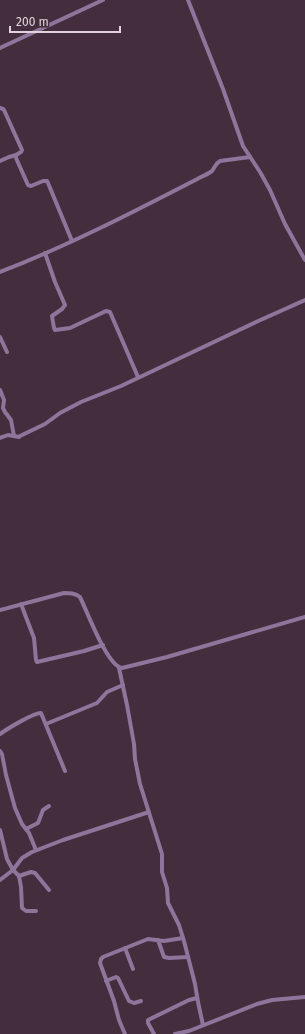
<svg xmlns="http://www.w3.org/2000/svg" width="305" height="1034" font-family="'Fira Sans',sans-serif">
  <rect width="100%" height="100%" fill="#442d3c"/>
  <g fill="none" stroke-linecap="round" stroke-linejoin="round">
    <!-- minor -->
    <g stroke="#8e759c" stroke-width="4">
      <path d="M188,0L223,89L243,146L260,172L270,190L285,224L305,260"/>
      <path d="M0,48L103,0"/>
      <path d="M0,108L3,109L4,110L22,150L21,152L16,155V158L28,185L31,186L43,181H47L48,183L72,241"/>
      <path d="M0,161L9,157L16,155"/>
      <path d="M45,253L55,282L65,305L62,309L52,316L54,328L55,330L70,328L106,311L110,312L138,377"/>
      <path d="M0,272C70,245 137,210 203,176C206,175 209,173 212,171C215,167 215,164 220,161L250,157"/>
      <path d="M0,337L7,352"/>
      <path d="M0,390L4,400L3,408L5,412L11,420L14,436"/>
      <path d="M0,438L8,435L19,437L20,436L45,424L60,413L81,402L121,386L256,322L305,300"/>
      <path d="M21,604L34,638L36,660L37,662L84,651L103,645"/>
      <path d="M0,610L64,593C70,593 75,593 80,597C87,611 107,666 122,668L167,657L305,617"/>
      <path d="M119,668L127,705L134,744L135,759L140,784L162,854V872L167,888L168,903L179,925L184,941L195,984L198,1002L203,1025"/>
      <path d="M46,724L97,703L107,692L123,685"/>
      <path d="M0,734C7,729 33,713 41,713L65,771"/>
      <path d="M0,751L2,754L6,775L15,808L22,824L29,833L36,850"/>
      <path d="M26,829L38,823L43,810L49,806"/>
      <path d="M0,830L7,859L13,870L19,876L21,887L22,908L26,911H36"/>
      <path d="M19,876L31,872L35,873L49,890"/>
      <path d="M0,880L13,870L22,858L32,852L63,840L149,812"/>
      <path d="M158,940L164,957L169,958L188,957"/>
      <path d="M125,948L133,969"/>
      <path d="M106,981L116,977L118,978L129,1001L134,1003L141,1001"/>
      <path d="M125,1034L119,1020L114,1001L100,963L101,959L103,957L148,939L164,941L183,938"/>
      <path d="M154,1034L148,1023V1020L189,1000L197,998"/>
      <path d="M175,1034L189,1031L257,1004L272,1000L305,997"/>
    </g>
  </g>
  <!-- scale -->
  <path d="M10 26v6h110v-6" fill="none" stroke="#e1d2db" stroke-width="2"/>
  <text x="16" y="26" font-size="12" fill="#e1d2db" stroke="#442d3c" stroke-width="3" paint-order="stroke">200 m</text>
</svg>
